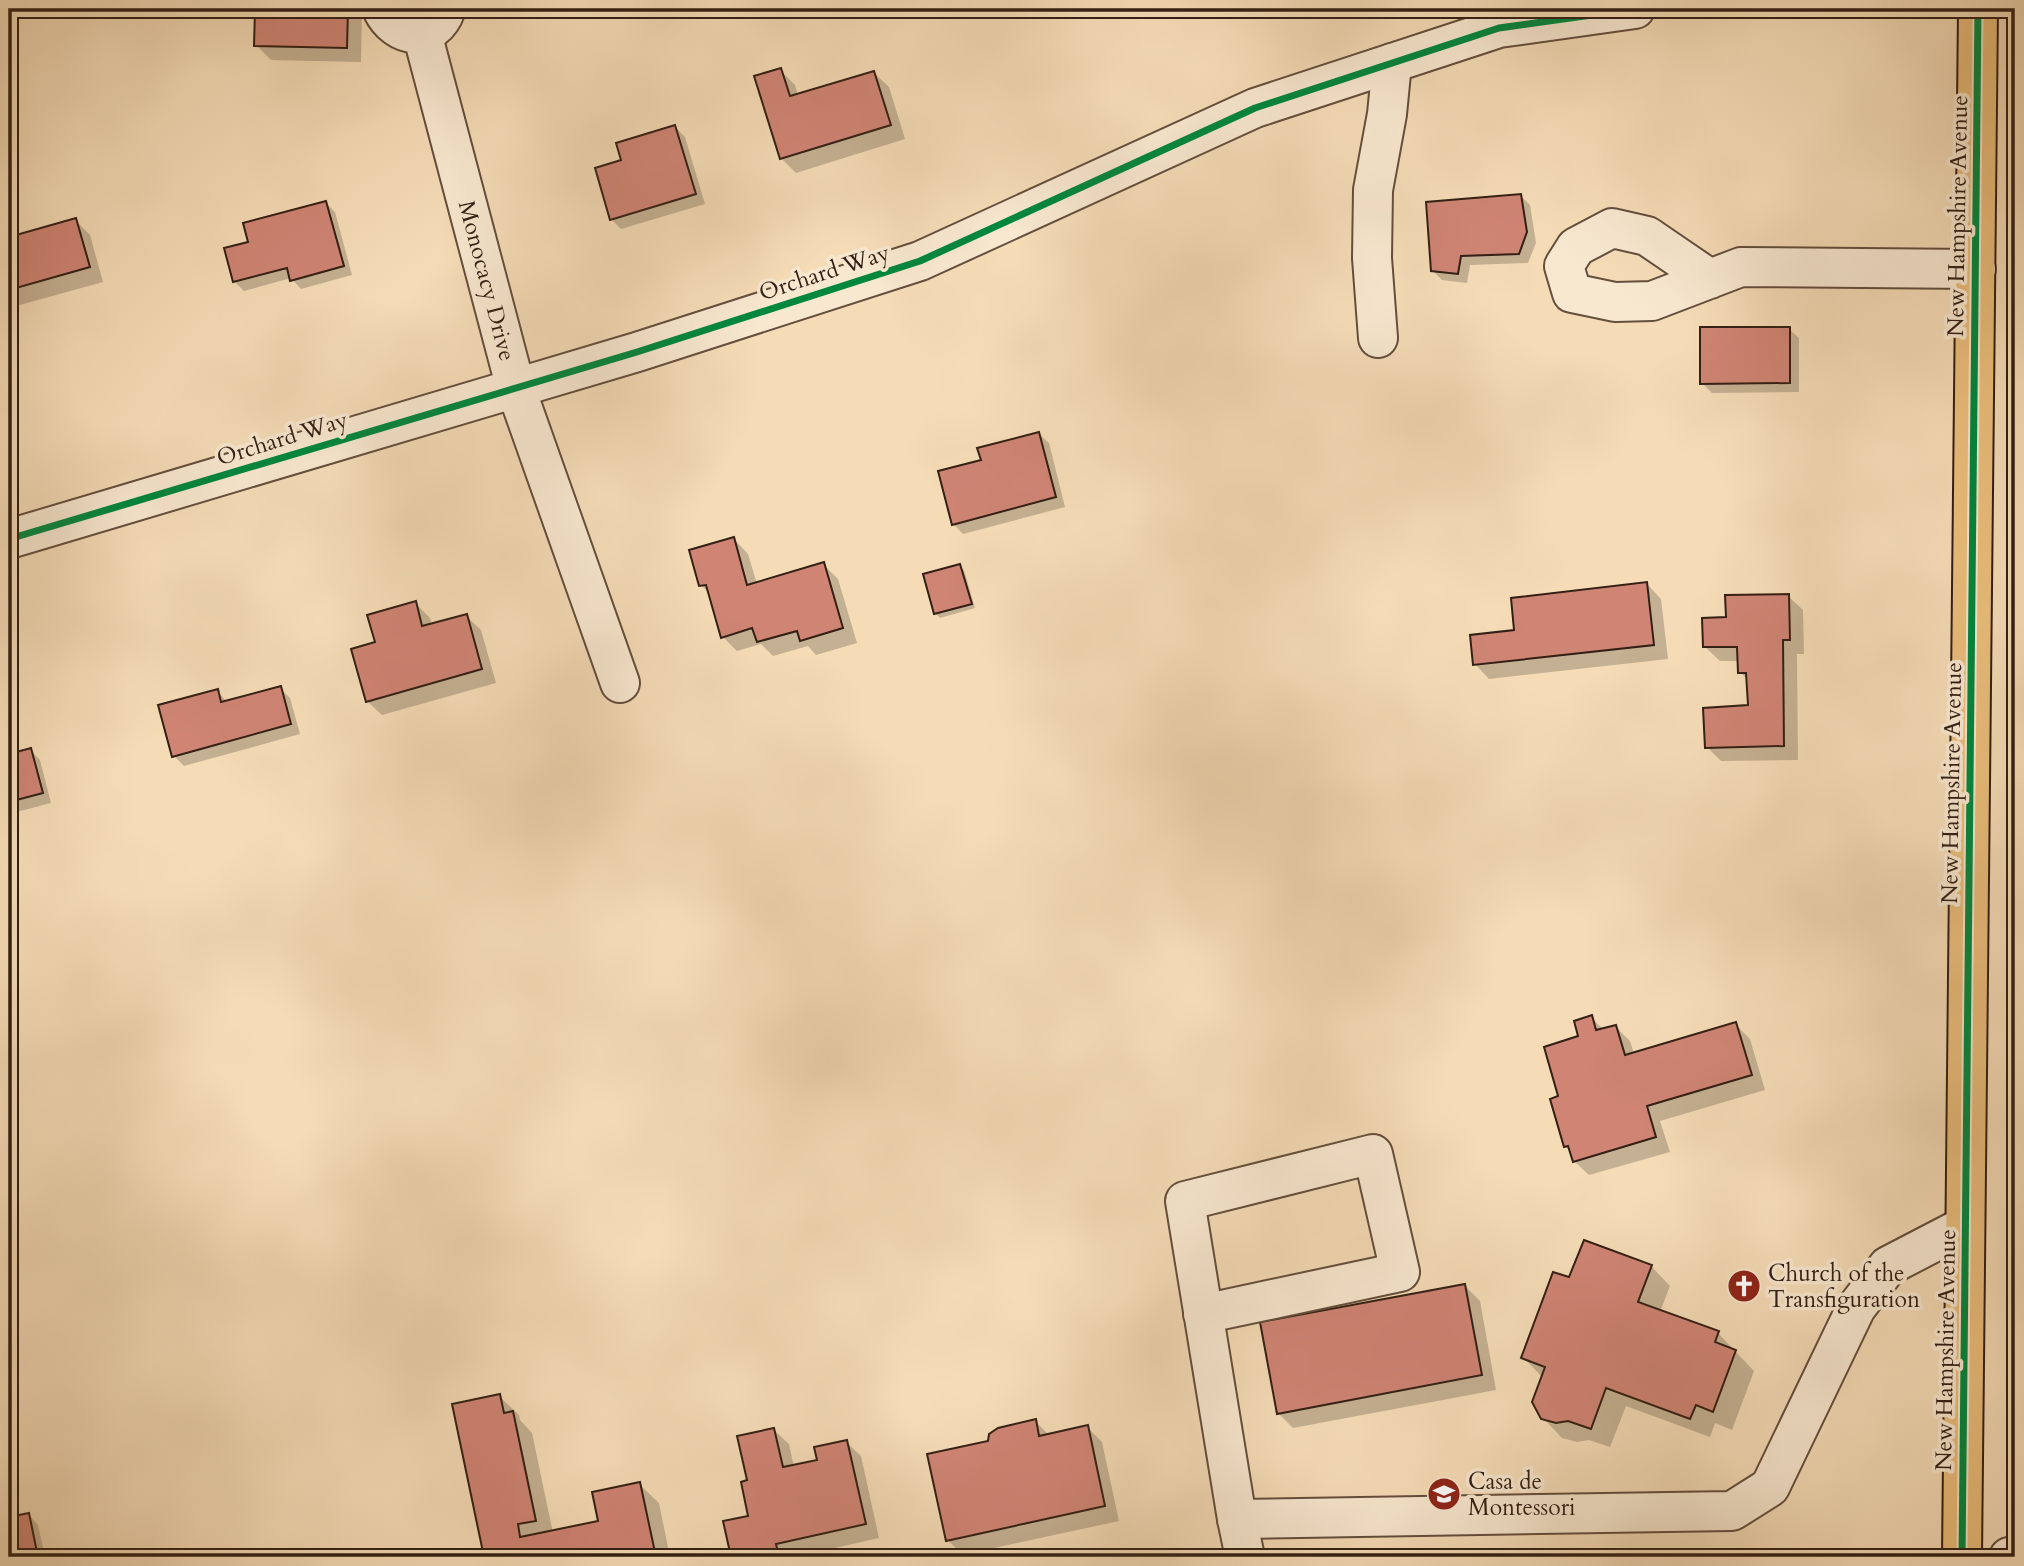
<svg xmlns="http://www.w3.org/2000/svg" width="2024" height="1566" font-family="Cardo,serif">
  <rect width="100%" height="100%" fill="#f5dcb7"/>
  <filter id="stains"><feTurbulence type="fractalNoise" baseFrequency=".00286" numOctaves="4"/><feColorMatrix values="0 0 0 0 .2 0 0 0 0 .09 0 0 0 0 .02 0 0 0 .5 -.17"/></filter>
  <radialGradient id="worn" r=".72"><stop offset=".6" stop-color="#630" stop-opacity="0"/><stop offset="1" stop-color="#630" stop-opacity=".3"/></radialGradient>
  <!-- shadow -->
  <g fill="#0003">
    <path d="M257,9H362L361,62L271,60L256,45Z"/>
    <path d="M780,70L795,85L798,96L874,73L889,87L905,139L796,173L781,158Z"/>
    <path d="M675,127L685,137L705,204L621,229L611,219L623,162Z"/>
    <path d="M1520,195L1530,205L1536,243L1528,263L1470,265L1467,283L1442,280L1432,270Z"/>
    <path d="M325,202L335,212L352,275L301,289L291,278L244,291L234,281L250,243Z"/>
    <path d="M75,220L90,235L103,282L9,308V239Z"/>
    <path d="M1789,329L1799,338V392L1712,393L1702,383Z"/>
    <path d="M1039,434L1049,443L1065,507L963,534L953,524L983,461Z"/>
    <path d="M734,539L748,554L757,584L823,564L838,579L857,643L816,655L808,646L773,656L761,644L737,651L723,637L711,595L701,585Z"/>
    <path d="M959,566L964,570L975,608L940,618L936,614L925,576Z"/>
    <path d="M1647,584L1661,599L1668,659L1489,679L1475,664L1516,632Z"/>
    <path d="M1788,596L1803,610L1804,654H1797L1798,760L1721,761L1707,747L1750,707L1749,681L1740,672L1739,661H1720L1705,647L1727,618Z"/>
    <path d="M415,603L430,618L432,625L466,616L481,630L496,683L382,715L367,701L377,643Z"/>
    <path d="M280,688L290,698L300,734L184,766L174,756L217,691L227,702Z"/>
    <path d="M30,750L40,760L51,803L9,814V756Z"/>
    <path d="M1591,1017L1604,1030L1615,1026L1630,1041L1634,1054L1735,1024L1750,1039L1765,1090L1660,1121L1670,1152L1589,1175L1574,1161L1572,1153L1566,1147L1560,1097L1580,1037Z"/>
    <path d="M1651,1266L1670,1286L1660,1312L1718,1333L1754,1371L1732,1430L1715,1423L1710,1437L1626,1406L1610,1447L1589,1440L1577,1442L1562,1438L1543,1418V1378L1523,1357L1570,1280Z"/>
    <path d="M1465,1286L1480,1301L1496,1390L1293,1428L1278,1413Z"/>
    <path d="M499,1396L519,1415L520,1420L532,1433L553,1533L600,1523L639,1484L659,1503L670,1557H485L454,1405Z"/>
    <path d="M1035,1421L1050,1436L1087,1427L1102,1442L1119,1521L962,1555L948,1540L990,1442Z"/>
    <path d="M774,1430L789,1444L794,1467L819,1461L846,1442L861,1456L879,1538L795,1557H732L725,1522L750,1517L749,1482Z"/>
    <path d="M29,1515L38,1525L45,1557H9V1519Z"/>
  </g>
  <!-- building -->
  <g fill="#cf8474" stroke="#331f14" stroke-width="2">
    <path d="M255,9H348L347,48L254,46Z"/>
    <path d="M781,68L790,96L874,71L891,125L780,159L754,76Z"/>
    <path d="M675,125L696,194L610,220L595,168L621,160L616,143Z"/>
    <path d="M1521,194L1527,232L1519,254L1461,256L1458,274L1431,271L1426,202Z"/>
    <path d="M326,201L344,266L290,281L287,268L233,282L224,248L248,242L243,223Z"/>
    <path d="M76,218L90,267L9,290V237Z"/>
    <path d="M1700,327H1790V383L1700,384Z"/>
    <path d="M1039,432L1056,497L952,525L938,471L981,460L977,448Z"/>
    <path d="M734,537L747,585L824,562L843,628L800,641L797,631L757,642L752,628L721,638L706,585L699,586L689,550Z"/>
    <path d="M960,564L972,604L934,614L923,574Z"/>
    <path d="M1647,582L1654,645L1473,665L1470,635L1514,630L1511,598Z"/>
    <path d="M1789,594L1790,640H1783L1784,746L1705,748L1703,708L1748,705L1746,673H1738L1737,647H1703L1702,618L1726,617L1725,595Z"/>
    <path d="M416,601L422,626L467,614L482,669L366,702L351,649L375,642L367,615Z"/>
    <path d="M281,686L291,724L172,757L158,705L218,689L221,702Z"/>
    <path d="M31,748L43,793L9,802V754Z"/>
    <path d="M1592,1015L1596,1030L1616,1025L1625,1055L1736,1022L1752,1075L1647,1106L1656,1137L1573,1162L1568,1146L1564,1147L1550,1099L1558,1096L1544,1047L1578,1036L1574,1021Z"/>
    <path d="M1584,1240L1652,1265L1638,1302L1719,1331L1715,1342L1736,1350L1713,1412L1696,1405L1690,1419L1606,1388L1591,1429L1568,1421L1556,1423L1541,1419L1532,1402L1545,1367L1521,1358L1553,1272L1569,1277Z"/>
    <path d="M1465,1284L1482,1375L1277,1414L1260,1322Z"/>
    <path d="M500,1394L504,1413L513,1411L536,1521L518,1524L520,1537L598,1521L592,1492L640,1482L656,1557H484L452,1404Z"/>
    <path d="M1036,1419L1039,1436L1088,1425L1105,1506L946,1541L927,1454L988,1441L989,1434L998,1428Z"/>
    <path d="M774,1428L783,1467L817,1460L814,1447L847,1440L866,1524L776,1544L779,1557H731L723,1521L748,1516L741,1482L747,1480L737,1436Z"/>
    <path d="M29,1513L38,1557H9V1517Z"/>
  </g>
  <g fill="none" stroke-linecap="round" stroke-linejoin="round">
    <defs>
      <g id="minor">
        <path d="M382,9C396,39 434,44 446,9"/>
        <path id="s1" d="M422,33L516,389L620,683"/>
        <path d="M1710,279L1647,236L1612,228L1576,247L1564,266L1572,293L1615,302L1652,301L1741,267L1976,269"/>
        <path d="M1378,338L1372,258L1373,190L1387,114L1392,63"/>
        <path d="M9,539L637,352L920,261L1255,108L1499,28L1635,9"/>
        <path d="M1203,1314L1400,1272L1373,1154L1185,1201L1237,1519L1732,1511L1770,1487L1856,1308L1888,1266L1965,1226"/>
        <path d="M1237,1519L1245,1557"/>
        <path d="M2009,1557L2015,1556"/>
      </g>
      <path id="major" d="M1962,1557L1978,9"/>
    </defs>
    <!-- minor casing -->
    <use href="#minor" stroke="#644e3d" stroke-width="42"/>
    <!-- major casing -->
    <use href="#major" stroke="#331f14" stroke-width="42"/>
    <!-- minor -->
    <use href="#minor" stroke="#f8e8d0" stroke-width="38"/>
    <!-- major -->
    <use href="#major" stroke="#eabe7c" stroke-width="38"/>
    <defs>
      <g id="cycleway">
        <path d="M9,539L637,352L920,261L1255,108L1499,28L1635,9"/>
        <path d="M1962,1557L1978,9"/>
      </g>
    </defs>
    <!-- cycleway casing -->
    <use href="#cycleway" stroke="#f8e8d0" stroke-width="11"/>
    <!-- cycleway -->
    <use href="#cycleway" stroke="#00873e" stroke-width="7"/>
  </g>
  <!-- icons -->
  <defs>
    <symbol id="church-disc" viewBox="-11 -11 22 22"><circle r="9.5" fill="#8f2418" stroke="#f8e8d0"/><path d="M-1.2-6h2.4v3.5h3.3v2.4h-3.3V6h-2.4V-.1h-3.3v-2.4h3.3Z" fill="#fff"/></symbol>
    <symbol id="school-disc" viewBox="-11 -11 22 22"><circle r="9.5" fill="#8f2418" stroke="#f8e8d0"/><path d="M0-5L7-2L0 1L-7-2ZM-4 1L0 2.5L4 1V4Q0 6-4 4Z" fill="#fff"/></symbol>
  </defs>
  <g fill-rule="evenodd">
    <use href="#church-disc" x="1725" y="1267" width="38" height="38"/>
    <use href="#school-disc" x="1425" y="1475" width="38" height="38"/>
  </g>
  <g text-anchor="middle" stroke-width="7" stroke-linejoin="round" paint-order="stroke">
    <!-- street labels -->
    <g font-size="23" fill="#331f14" stroke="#f8e8d0">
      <text transform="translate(1957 216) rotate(-89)" y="8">New Hampshire Avenue</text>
      <text transform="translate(824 272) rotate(-18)" y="8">Orchard Way</text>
      <text dy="8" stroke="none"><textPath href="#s1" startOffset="256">Monocacy Drive</textPath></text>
      <text transform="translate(282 438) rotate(-17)" y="8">Orchard Way</text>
      <text transform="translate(1951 783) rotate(-89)" y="8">New Hampshire Avenue</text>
      <text transform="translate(1945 1350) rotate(-89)" y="8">New Hampshire Avenue</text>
    </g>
    <!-- poi labels -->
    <g font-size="23" fill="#331f14" stroke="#f8e8d0" text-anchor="start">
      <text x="1768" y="1281">Church of the<tspan x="1768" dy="26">Transfiguration</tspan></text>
      <text x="1468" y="1489">Casa de<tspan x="1468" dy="26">Montessori</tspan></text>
    </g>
  </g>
  <!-- margin -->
  <rect width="2024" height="1566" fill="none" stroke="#f5dcb7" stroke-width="35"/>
  <rect x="10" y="10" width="2003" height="1545" fill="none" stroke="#331f14" stroke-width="3.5"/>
  <rect x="18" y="18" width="1989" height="1531" fill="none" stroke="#331f14" stroke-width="2"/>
  <rect width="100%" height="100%" filter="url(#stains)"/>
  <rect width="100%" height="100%" fill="url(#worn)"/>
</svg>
